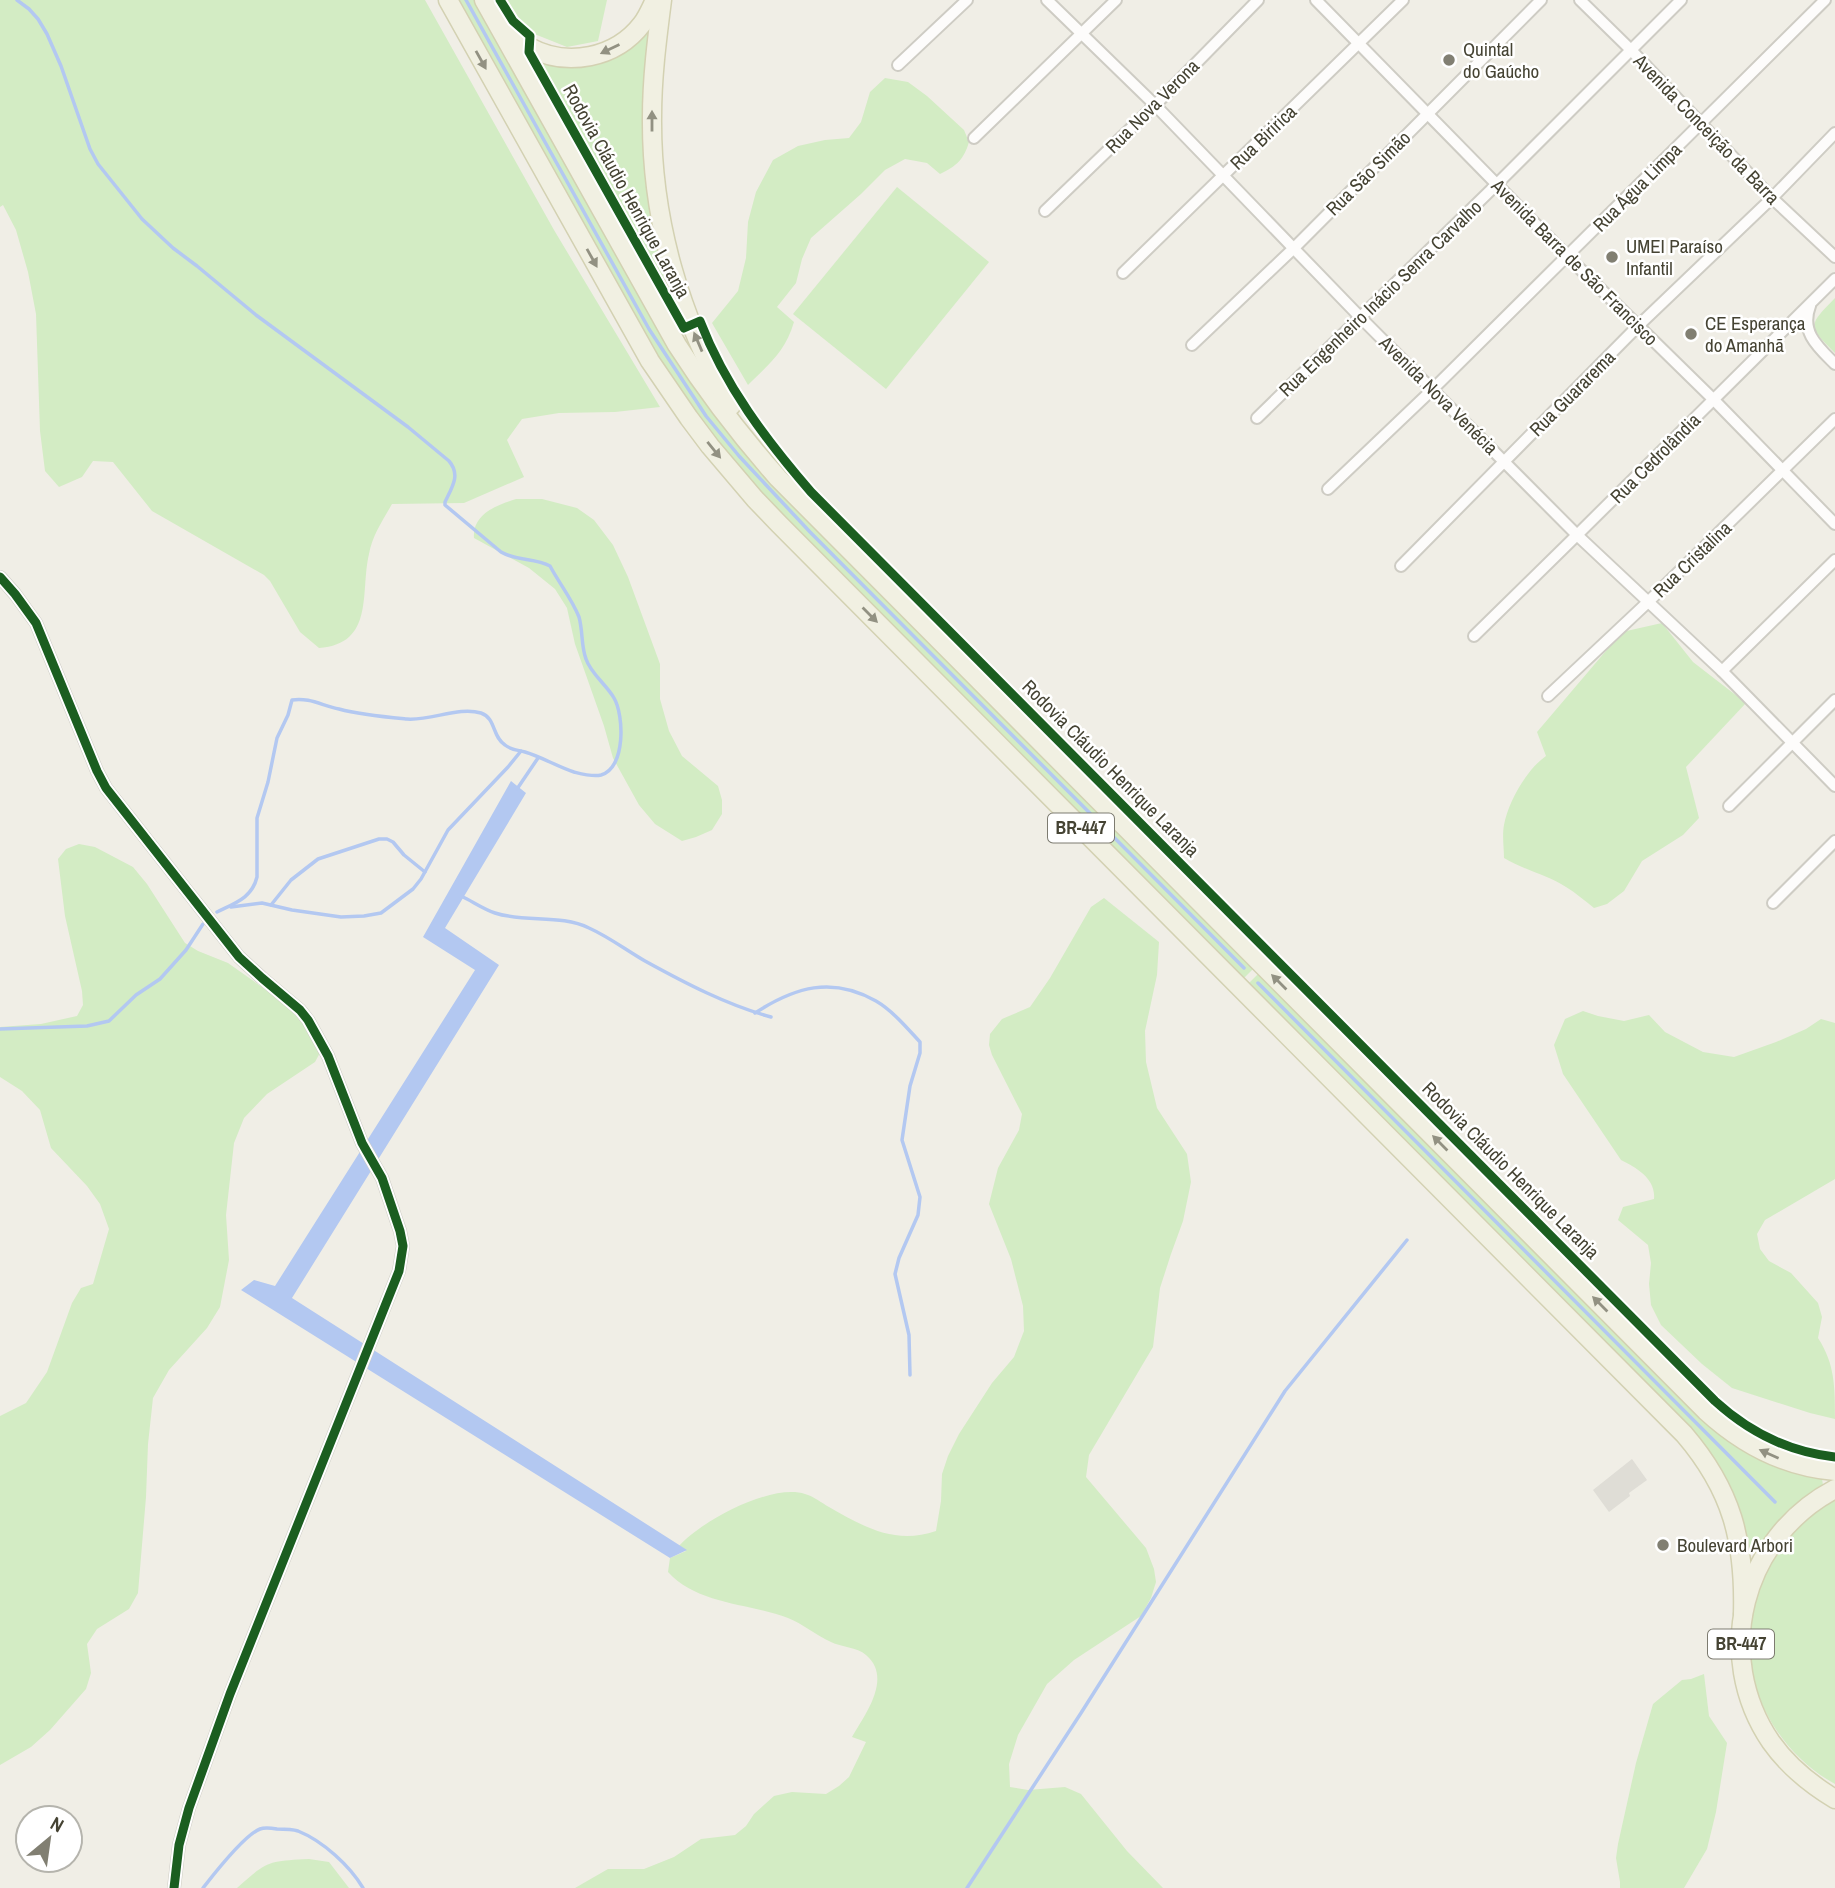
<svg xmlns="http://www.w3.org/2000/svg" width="1835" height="1888" font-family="'Archivo Narrow',sans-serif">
  <rect width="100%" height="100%" fill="#f0eee6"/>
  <!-- green -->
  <g fill="#d3ecc4">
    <path d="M0,0H425L554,230L660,407L615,412L559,413L522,419L507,440L524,477L464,503L392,504C383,520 372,536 369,554C360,592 375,644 319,648L300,632L270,581L264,575L152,511L113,462L93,461L82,477L59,487L45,471L40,431L36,314L28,272L16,230L3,205L0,207Z"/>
    <path d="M455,0H476L690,377L1255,967L1242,980L784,519L737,469L674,388Z"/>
    <path d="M505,0H607L598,41L567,47L522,29Z"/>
    <path d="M654,20C651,63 645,106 644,149C643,207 663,263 681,317L536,56L571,63Z"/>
    <path d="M885,78L908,82L927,96L964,130L969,142C964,159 957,166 940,174L927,163L905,159L885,170L861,194L811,238L802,259L796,283L777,307L794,322C785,352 770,363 748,385L712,323L738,291L746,258L748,222L756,192L773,160L798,146L825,140L849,138L861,122L870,92Z"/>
    <path d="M897,187L989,262L886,389L793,314Z"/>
    <path d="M1835,298V353C1807,325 1808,326 1835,298Z"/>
    <path d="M516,499H542L577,508L594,520L613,545L628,577L660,664V699L669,731L682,756L718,786L722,800V814L712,830L696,837L682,841L655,824L639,805L613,758L604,726L575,644L567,608L555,589L529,568L474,538C472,514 497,505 516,499Z"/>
    <path d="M1662,623L1693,662L1746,703L1686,767L1699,818L1683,835L1642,861L1624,891L1607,904L1594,908C1585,901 1576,893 1566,887C1547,875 1524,870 1504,858C1504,848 1502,835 1504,825C1508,802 1527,769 1546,756L1537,732L1622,632Z"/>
    <path d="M79,844L95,847L133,867L147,884L185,943L198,951L228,963L283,1002L316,1038L321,1051L315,1062L267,1094L244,1118L234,1143L226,1215L229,1260L220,1307L207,1328L169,1370L153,1398L148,1444L146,1497L138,1593L129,1609L97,1629L87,1644L91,1673L86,1689L50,1730L31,1747L0,1765V1416L26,1403L47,1372L72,1303L81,1288L93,1284L109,1229L100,1204L87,1186L51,1148L40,1110L22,1091L0,1077V1027L41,1024L77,1016L83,1005L82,991L65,916L58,859L66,849Z"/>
    <path d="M1104,898L1159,942L1157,975L1145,1031L1146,1062L1157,1108L1187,1154L1191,1182L1183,1221L1171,1254L1160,1288L1153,1347L1089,1455L1086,1477L1146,1548L1154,1569L1156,1582L1151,1598L1141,1616L1074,1660L1047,1684L1018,1735L1009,1764L1010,1787L1028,1790L1065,1787L1081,1794L1127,1851L1163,1888H575L608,1869H644L674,1857L701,1839L735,1835L746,1826L754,1814L774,1796L792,1792L826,1794L839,1786L849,1777L866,1742L852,1737C865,1714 893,1678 866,1655C857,1647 841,1647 831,1642C816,1635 803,1624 788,1618C749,1603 698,1605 668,1572L670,1558L686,1551L679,1546C701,1521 772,1483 805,1494C813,1496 822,1503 829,1507C864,1527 895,1545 936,1531L941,1501L942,1474L948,1456L959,1434L992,1383L1014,1357L1024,1331L1023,1306L1011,1259L989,1204L998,1168L1019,1130L1022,1114L992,1055L989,1045L990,1034L1002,1019L1030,1007L1050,978L1091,907Z"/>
    <path d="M1260,972L1701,1416L1791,1471L1822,1479L1823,1485C1796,1504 1776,1524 1758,1552L1751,1553L1748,1549L1745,1530L1733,1496L1247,985Z"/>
    <path d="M1583,1011L1598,1016L1624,1021L1649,1015L1665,1032L1703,1052L1734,1057L1776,1042L1806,1029L1821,1019L1835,1023V1179L1765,1220L1757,1234L1760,1249L1769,1261L1791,1273L1818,1303L1822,1317L1818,1338C1835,1364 1835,1387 1835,1419L1810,1413L1732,1388L1702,1364L1661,1325L1651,1305L1649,1284L1651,1263L1648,1245L1618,1220L1623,1207L1654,1199C1656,1179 1637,1168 1621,1160L1563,1074L1554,1045L1565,1019Z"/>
    <path d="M1835,1497V1784C1771,1749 1735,1673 1754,1601C1756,1592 1761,1584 1764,1576C1767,1570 1769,1562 1773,1556C1779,1545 1794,1527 1804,1519C1813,1511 1825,1504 1835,1497Z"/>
    <path d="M1704,1674L1709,1716L1727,1743L1716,1812L1707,1849L1684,1888H1620V1882L1616,1858L1618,1844L1636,1763L1653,1704L1682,1680L1691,1679Z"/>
    <path d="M309,1859L329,1862L349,1888H237C267,1861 268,1861 309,1859Z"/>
  </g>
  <!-- parking -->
  <path fill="#dfddd6" d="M1632,1459L1647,1480L1629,1493L1630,1496L1609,1512L1593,1490Z"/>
  <!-- water -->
  <path fill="#b3c8f1" d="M511,781L526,793L445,928L499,965L292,1298L687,1550L670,1558L241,1290L254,1280L275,1286L475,970L423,937Z"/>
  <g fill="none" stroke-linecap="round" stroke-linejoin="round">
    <!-- stream -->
    <g stroke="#b3c8f1" stroke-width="3.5">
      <path d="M17,0L29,9L38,19L47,34L61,66L90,149L98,164L142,219L173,248L197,266L256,315L408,427L449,461C461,475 452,487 445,502V505L501,552C516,561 535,558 550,566C559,583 572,599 579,617C583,631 581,646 586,659C591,674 606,684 614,698C624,715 626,768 601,775C593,777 582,774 574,772C558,767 542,757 525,752C518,750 511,750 505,745C492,737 496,718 481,713C459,706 431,721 407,719C385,717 361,715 339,709C323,706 309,697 292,700L288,715L277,738L268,782L257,818V877C252,898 235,903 217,912"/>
      <path d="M466,0L649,329L706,416L739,456L810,532L1244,968"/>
      <path d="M517,789L538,758"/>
      <path d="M461,896C472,901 483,909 495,913C525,923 561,914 589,928C609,937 626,950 645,961C685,983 727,1005 771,1017"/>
      <path d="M271,905L291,880L318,859L379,839H387L393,842L404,855L425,872"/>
      <path d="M231,907L262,903L292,910L341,917L364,916L381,913L413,889L421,879L448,830L508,767L521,751"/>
      <path d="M1258,983L1775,1502"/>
      <path d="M755,1013C795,987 832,976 876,1001C893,1011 907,1028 920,1042V1053L910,1086L902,1140L920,1197L918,1215L899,1258L895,1274L909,1335L910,1375"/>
      <path d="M0,1029L87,1026L109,1021L136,995L160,979L186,950L203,924"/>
      <path d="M203,1888C214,1874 244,1835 260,1829C265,1827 271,1828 277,1829C284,1829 292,1829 298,1831C323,1841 350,1866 363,1888"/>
      <path d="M967,1888L1081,1713L1285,1391L1407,1240"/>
    </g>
    <defs>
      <g id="street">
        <path d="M1047,0L1155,105L1360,317L1577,535L1722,671L1835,786"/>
        <path d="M1316,0L1568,257L1713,399L1835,524"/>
        <path d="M1580,0L1631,50L1772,198L1835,257"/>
        <path d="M898,65L967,0"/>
        <path d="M974,138L1116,0"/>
        <path d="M1045,211L1155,105L1258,0"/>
        <path d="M1123,273L1403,0"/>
        <path d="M1810,306C1800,332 1818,347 1835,364"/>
        <path d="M1192,345L1294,248L1541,0"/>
        <path d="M1257,418L1497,184L1681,0"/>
        <path d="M1328,489L1433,389L1825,0"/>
        <path d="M1401,566L1638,326L1772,198L1835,133"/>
        <path d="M0,577L15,594L36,623L97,771L106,788L239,957L262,978L300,1010L308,1020L328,1056L362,1143L382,1178L400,1231L403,1246L399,1271L230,1694L189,1808L179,1845L174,1888"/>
        <path d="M1474,636L1577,535L1835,279"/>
        <path d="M1722,671L1835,560"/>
        <path d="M1548,696L1648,602L1835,419"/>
        <path d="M1729,806L1835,700"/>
        <path d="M1773,903L1835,841"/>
      </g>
      <g id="primary">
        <path d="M448,0L650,361L689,418L710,446L755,499L779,524L1684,1434C1732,1490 1745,1541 1743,1614"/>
        <path d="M484,0L677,345C707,392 741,436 778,478L1706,1411C1742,1444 1786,1467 1835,1471"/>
        <path d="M662,0C657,39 652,77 652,117C651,219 680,318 731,406"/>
        <path d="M504,26C512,34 520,41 529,47C567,68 616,58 642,24C648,16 651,8 655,0"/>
        <path d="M1835,1489C1742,1538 1712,1655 1771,1742C1788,1766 1810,1784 1835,1799"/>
      </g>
    </defs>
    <!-- street casing -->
    <use href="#street" stroke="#ceccc4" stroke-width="14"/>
    <!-- primary casing -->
    <use href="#primary" stroke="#d3d1b2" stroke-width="21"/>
    <!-- street -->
    <use href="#street" stroke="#fdfcfb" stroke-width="10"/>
    <!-- primary -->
    <use href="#primary" stroke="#f1f0e2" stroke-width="18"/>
    <defs>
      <g id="cycleway">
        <path d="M500,0L513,21L530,36L529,52L684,328L700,321C725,386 766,440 811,492L1715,1401C1749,1432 1789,1452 1835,1457"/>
        <path d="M0,577L15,594L36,623L97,771L106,788L239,957L262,978L300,1010L308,1020L328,1056L362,1143L382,1178L400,1231L403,1246L399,1271L230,1694L189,1808L179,1845L174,1888"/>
      </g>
    </defs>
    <!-- cycleway casing -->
    <use href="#cycleway" stroke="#fff" stroke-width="13"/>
    <!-- cycleway -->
    <use href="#cycleway" stroke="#1b5e20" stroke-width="9"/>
  </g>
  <!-- one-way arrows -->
  <defs><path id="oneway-solid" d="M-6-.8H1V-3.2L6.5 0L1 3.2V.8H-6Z" transform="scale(1.75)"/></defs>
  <g fill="#929182">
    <use href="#oneway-solid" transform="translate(610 49) rotate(154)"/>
    <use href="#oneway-solid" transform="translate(481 60) rotate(61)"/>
    <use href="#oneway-solid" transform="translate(652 121) rotate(-90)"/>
    <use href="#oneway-solid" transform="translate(592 258) rotate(61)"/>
    <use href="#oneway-solid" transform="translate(698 342) rotate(-113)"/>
    <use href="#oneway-solid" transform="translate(714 450) rotate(51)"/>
    <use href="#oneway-solid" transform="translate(870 615) rotate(45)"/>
    <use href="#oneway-solid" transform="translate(1279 982) rotate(-135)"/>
    <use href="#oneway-solid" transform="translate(1440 1143) rotate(-135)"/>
    <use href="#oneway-solid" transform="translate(1600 1304) rotate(-135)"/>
    <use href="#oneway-solid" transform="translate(1769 1454) rotate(-156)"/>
  </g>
  <!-- markers -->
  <g fill="#817f72" stroke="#fff" stroke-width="2.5">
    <circle cx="1449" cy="60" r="7"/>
    <circle cx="1612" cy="257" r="7"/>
    <circle cx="1691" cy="334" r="7"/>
    <circle cx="1663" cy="1545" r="7"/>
  </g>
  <g text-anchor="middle" stroke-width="5" stroke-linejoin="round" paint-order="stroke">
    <!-- shield labels -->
    <g fill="#fff" stroke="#7d7b70" stroke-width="2">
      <rect x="1048" y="813.5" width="66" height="29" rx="5"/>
      <rect x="1708" y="1629.5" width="66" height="29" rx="5"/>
    </g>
    <g font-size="18" font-weight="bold" fill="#454333">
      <text x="1081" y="834">BR-447</text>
      <text x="1741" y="1650">BR-447</text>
    </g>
    <!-- poi labels -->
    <g font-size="19" fill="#454333" stroke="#fff" text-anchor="start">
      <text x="1463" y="56">Quintal<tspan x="1463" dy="22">do Gaúcho</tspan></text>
      <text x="1626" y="253">UMEI Paraíso<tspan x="1626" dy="22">Infantil</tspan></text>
      <text x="1705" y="330">CE Esperança<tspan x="1705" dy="22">do Amanhã</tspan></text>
      <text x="1677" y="1552">Boulevard Arbori</text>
    </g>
    <!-- street labels -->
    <g font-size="19" fill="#454333" stroke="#fff">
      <text transform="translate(1152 106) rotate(-45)" y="7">Rua Nova Verona</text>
      <text transform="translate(1707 129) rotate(46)" y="7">Avenida Conceição da Barra</text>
      <text transform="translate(1263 137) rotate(-44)" y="7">Rua Biririca</text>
      <text transform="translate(1368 173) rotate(-45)" y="7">Rua São Simão</text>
      <text transform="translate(1637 187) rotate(-45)" y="7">Rua Água Limpa</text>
      <text transform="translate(627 191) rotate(61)" y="7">Rodovia Cláudio Henrique Laranja</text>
      <text transform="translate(1575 262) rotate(45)" y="7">Avenida Barra de São Francisco</text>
      <text transform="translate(1380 298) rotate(-44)" y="7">Rua Engenheiro Inácio Senra Carvalho</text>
      <text transform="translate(1572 393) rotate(-45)" y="7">Rua Guararema</text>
      <text transform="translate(1439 395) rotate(45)" y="7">Avenida Nova Venécia</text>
      <text transform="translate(1655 458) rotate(-45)" y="7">Rua Cedrolândia</text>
      <text transform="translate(1692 559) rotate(-44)" y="7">Rua Cristalina</text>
      <text transform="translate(1111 768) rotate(45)" y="7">Rodovia Cláudio Henrique Laranja</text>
      <text transform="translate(1511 1170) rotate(45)" y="7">Rodovia Cláudio Henrique Laranja</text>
    </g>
  </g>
  <!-- north arrow -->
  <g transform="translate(49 1839) rotate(29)"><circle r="33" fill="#ffffff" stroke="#b5b4ad" stroke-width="2"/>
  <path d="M0-5L12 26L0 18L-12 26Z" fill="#817f72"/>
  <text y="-10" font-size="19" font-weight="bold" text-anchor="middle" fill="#454333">N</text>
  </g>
</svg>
